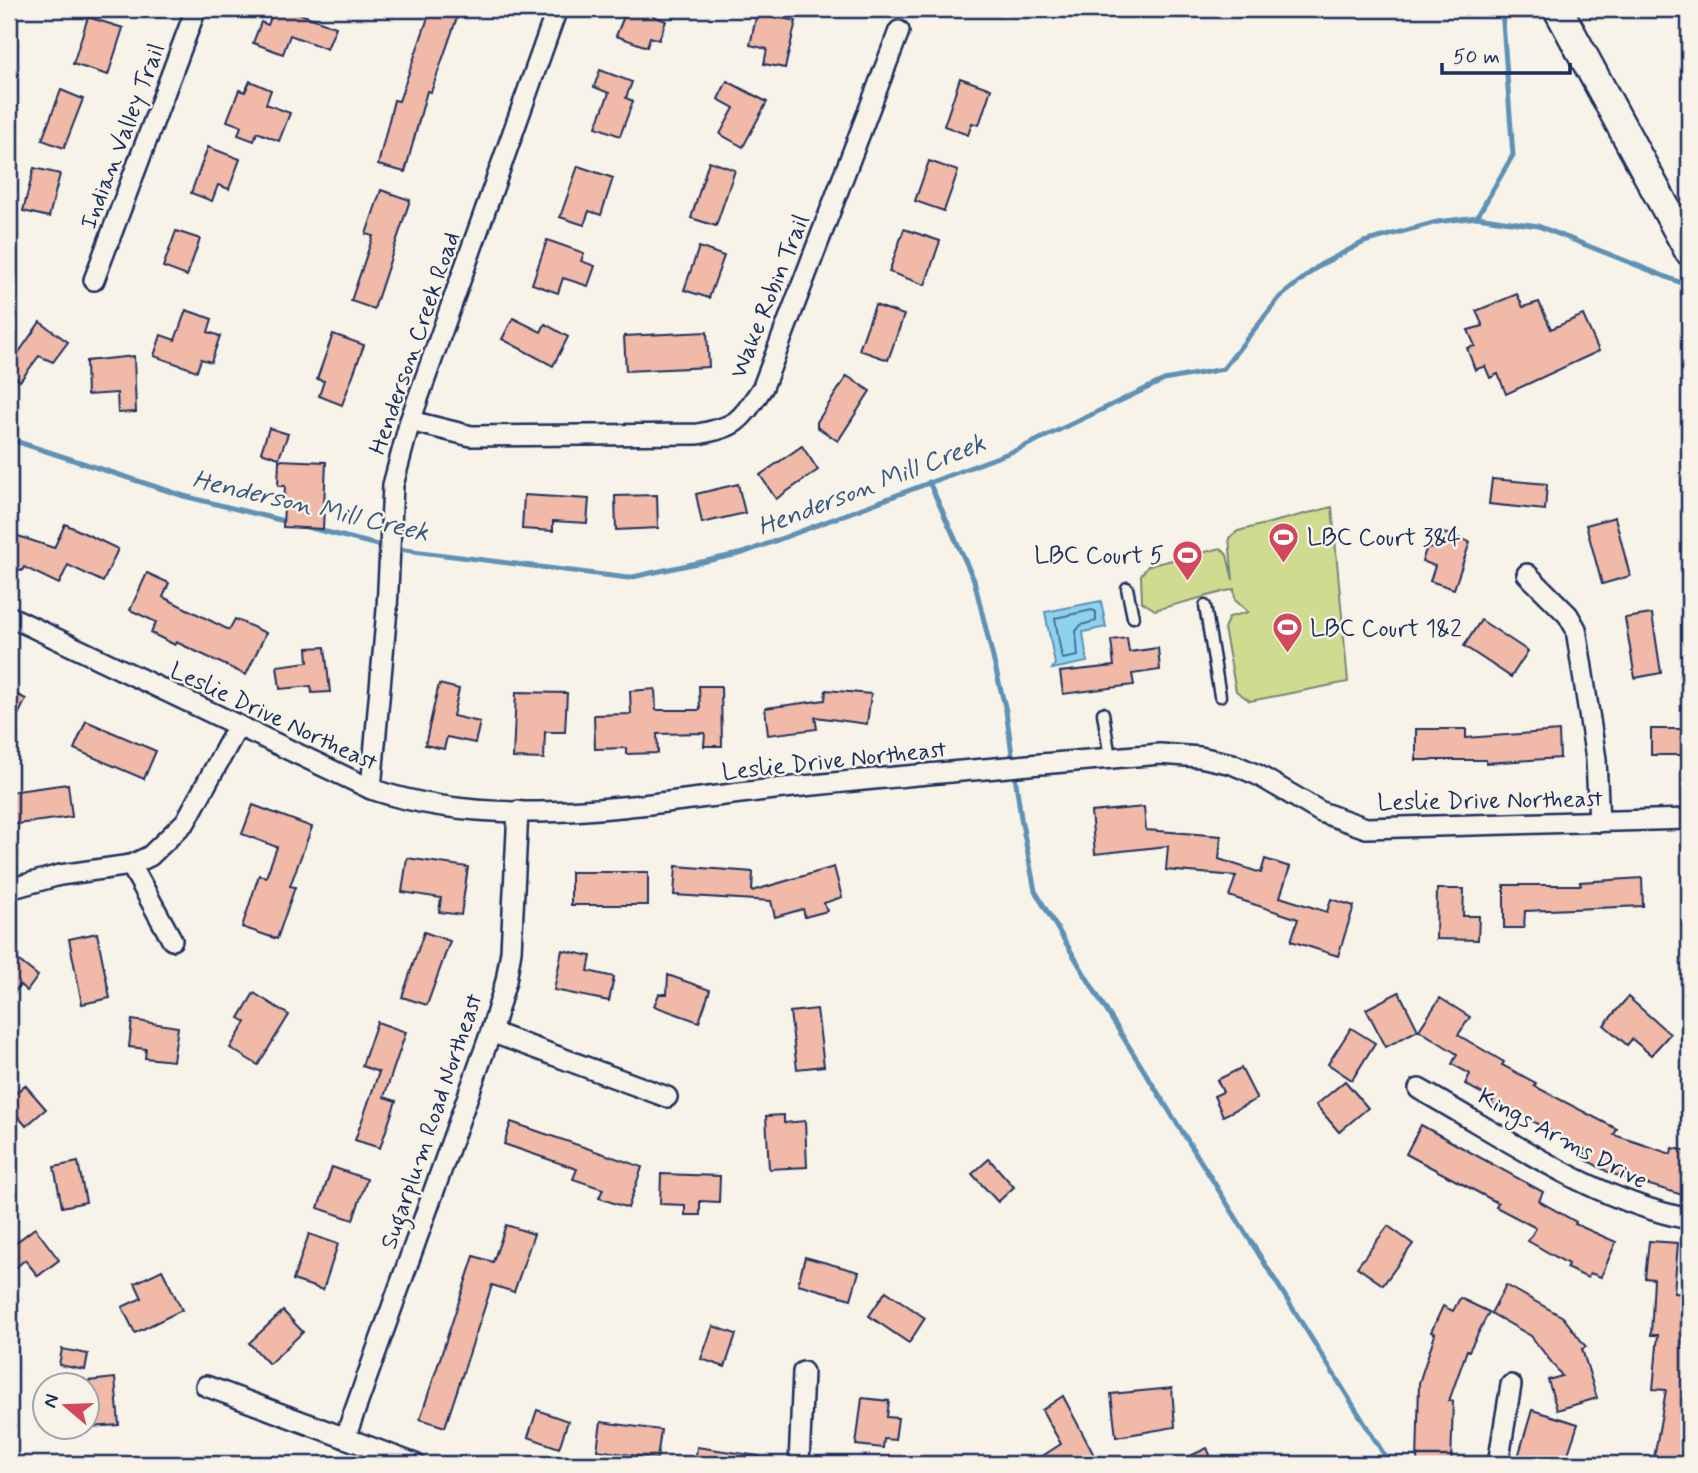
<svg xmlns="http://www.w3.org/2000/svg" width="1698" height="1473" font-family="Mynerve,sans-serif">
  <rect width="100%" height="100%" fill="#f7f3e8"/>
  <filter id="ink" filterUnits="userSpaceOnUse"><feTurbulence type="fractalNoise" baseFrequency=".0143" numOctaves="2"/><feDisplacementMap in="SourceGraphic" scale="14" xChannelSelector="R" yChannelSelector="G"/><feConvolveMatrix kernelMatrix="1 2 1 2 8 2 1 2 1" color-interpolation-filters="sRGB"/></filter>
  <g filter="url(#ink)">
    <!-- green -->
    <path fill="#cfdb8f" stroke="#758576" stroke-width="2" d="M1332,507L1348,682L1250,701L1236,691L1224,628L1229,617L1248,612L1235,600L1234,589L1155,610L1142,602L1141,575L1148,566L1221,548L1227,555L1233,580L1229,538L1238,531Z"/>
    <!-- water -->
    <path fill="#8dd3ef" stroke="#5f91b5" stroke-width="2" d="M1101,601L1106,627L1083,632L1087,662L1052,669L1055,664L1045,612Z"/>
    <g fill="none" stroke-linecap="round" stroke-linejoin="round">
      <!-- shore -->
      <path stroke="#497198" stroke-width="2" d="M1092,610L1096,612V621L1081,625L1076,631L1078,656L1062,659L1055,618Z"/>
      <!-- stream -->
      <g stroke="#5f91b5" stroke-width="5">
        <path d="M1477,217L1513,155L1502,9"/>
        <path d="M9,439L184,496L288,522"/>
        <path d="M929,482L974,580L1006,711L1021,818L1035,891L1103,1005L1390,1464"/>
        <path d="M307,527L389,548L628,578L743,553L1019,449L1164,380L1223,369L1280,297L1320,265L1364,242L1437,222L1477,217L1538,226L1689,286"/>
      </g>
    </g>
    <!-- building -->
    <g fill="#f1b9a7" stroke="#1b2f5e" stroke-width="2">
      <path d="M274,9H287L336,27L327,49L290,35L283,54L253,43L261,22L268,25Z"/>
      <path d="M431,9H460L431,92L427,91L405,172L378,165L394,100L399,101Z"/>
      <path d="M627,9H656L653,16L666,21L659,40L650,37L647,47L616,36Z"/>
      <path d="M757,13L796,21L785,68L764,64L767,49L750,45Z"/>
      <path d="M88,17L123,28L108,75L73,64Z"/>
      <path d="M600,70L632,82L626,98L633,101L620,136L596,127L609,93L594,87Z"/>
      <path d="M960,78L991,89L979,125L972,123L968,135L944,126Z"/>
      <path d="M250,81L271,90L266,104L290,113L279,141L257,132L254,141L238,135L241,126L227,121L239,90L245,92Z"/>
      <path d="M727,81L767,102L743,147L720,134L734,108L718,99Z"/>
      <path d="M61,90L83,99L64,148L42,140Z"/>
      <path d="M208,147L240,159L229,189L218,185L212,201L191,193Z"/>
      <path d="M709,161L735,170L716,226L691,218Z"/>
      <path d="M929,161L958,171L944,211L915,201Z"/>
      <path d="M578,166L613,178L601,215L589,211L584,225L560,217Z"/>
      <path d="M34,168L60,174L49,217L23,211Z"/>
      <path d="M381,190L410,200L374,309L351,301L373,236L366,234Z"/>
      <path d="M904,229L940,241L925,285L889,272Z"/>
      <path d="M176,231L200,239L187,276L163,267Z"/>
      <path d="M547,240L584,253L581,261L595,266L588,286L563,278L558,293L532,284Z"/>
      <path d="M699,247L724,256L709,298L684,290Z"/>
      <path d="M1517,294L1523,307L1539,302L1551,329L1583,315L1599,351L1506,394L1498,374L1490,378L1485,366L1475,370L1467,348L1475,346L1468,330L1483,326L1476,311Z"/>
      <path d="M875,305L904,315L888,360L859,350Z"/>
      <path d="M186,310L212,319L208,332L220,336L211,362L201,359L197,371L154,356L161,335L175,340Z"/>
      <path d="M513,318L541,332L545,324L568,337L553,366L502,339Z"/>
      <path d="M40,322L68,342L53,362L39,356L20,381L9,373V345L19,352Z"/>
      <path d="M707,332L709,367L626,371L624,336Z"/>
      <path d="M333,334L364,345L342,405L319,396L324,381L317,379Z"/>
      <path d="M134,356L136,412L118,413L117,393L87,395L86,361Z"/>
      <path d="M847,376L870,391L838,441L817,427V422Z"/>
      <path d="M269,428L288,434L279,458L261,452Z"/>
      <path d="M802,446L818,470L776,499L760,475Z"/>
      <path d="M279,460L326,462L323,529L283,527L285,486H278Z"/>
      <path d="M1492,479L1547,484L1545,510L1489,504Z"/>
      <path d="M738,484L745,513L702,523L696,494Z"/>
      <path d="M524,495L589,499L587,523L553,521V531L522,529Z"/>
      <path d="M657,495L658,528L616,530L615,496Z"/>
      <path d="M1615,517L1630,576L1602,584L1586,525Z"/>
      <path d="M65,524L118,549L103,582L68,565L59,584L24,567L22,571L9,566V533L54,548Z"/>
      <path d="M1441,532L1470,542L1454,589L1430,581L1435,566L1422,561L1427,547L1435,549Z"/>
      <path d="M147,573L169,583L163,597L229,630L235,619L266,633L246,675L176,642L175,645L151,633L156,622L130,610Z"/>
      <path d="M1652,614L1661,673L1635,678L1625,618Z"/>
      <path d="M1481,620L1528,651L1511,677L1464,646Z"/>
      <path d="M1127,638L1129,652L1158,648L1160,670L1132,674L1134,685L1063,694L1060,672L1114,666L1111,640Z"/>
      <path d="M325,647L330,692L312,693L311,686L280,689L277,666L308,662L307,648Z"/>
      <path d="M439,684L459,689L453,716L480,722L475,743L447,737L444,749L425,745Z"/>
      <path d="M699,686H721L722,746H704L705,733L657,734L658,753L626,754V748L595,749L594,715L631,714L630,691L655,689L656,710H700Z"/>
      <path d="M826,690L871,694L867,724L815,717L817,729L768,735L765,708L825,700Z"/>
      <path d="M9,691L26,699L9,734Z"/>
      <path d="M516,692L567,693L565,732H545L544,759L513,758Z"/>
      <path d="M86,721L156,751L144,779L74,749Z"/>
      <path d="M1416,729H1466V738L1559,731L1560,758L1486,763V760H1416Z"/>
      <rect x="1651" y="729" width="38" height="26"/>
      <path d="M68,784L72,817L9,825V792Z"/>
      <path d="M253,805L312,827L290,886L295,887L277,939L242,927L259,875L266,877L277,847L242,834Z"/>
      <path d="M1144,807L1146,830L1221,836L1219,859L1261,873L1265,859L1290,867L1280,897L1327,912L1331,899L1354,906L1338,956L1291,941L1298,919L1229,896L1236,876L1166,870L1168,846L1095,854L1091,812Z"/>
      <path d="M407,858L468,867L461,915L439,912L441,898L402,892Z"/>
      <path d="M676,866L753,872L752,891L834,867L842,897L824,903L827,911L805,917L803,909L775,917L771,901L674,895Z"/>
      <rect x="571" y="872" width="77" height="33"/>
      <path d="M1642,878L1643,906L1525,911L1524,928H1504V885H1581L1580,882Z"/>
      <path d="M1437,889H1464L1463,916H1479L1478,940L1436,939Z"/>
      <path d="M424,932L450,941L427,1005L402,997Z"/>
      <path d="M97,933L110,998L82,1004L69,939Z"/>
      <path d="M562,950L591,956L588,971L614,977L609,1001L554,990Z"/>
      <path d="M9,953L38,976L27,991L20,985L9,999Z"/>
      <path d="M668,975L710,990L699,1022L654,1006L659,994H667Z"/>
      <path d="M1399,992L1418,1030L1386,1047L1366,1009Z"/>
      <path d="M254,993L289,1015L258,1065L230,1048L246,1022L239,1018Z"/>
      <path d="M1628,997L1670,1034L1651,1055L1632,1039L1627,1045L1604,1025Z"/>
      <path d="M1440,998L1470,1017L1458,1035L1504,1062L1502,1065L1536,1083L1534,1086L1617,1129L1614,1135L1671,1154L1672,1148L1689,1151V1197L1610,1173L1583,1158L1587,1151L1519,1114L1517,1118L1491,1104L1493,1100L1465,1084L1470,1074L1452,1064L1457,1054L1419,1030Z"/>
      <path d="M817,1009L824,1066L797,1069L790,1012Z"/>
      <path d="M132,1020L178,1027L173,1061L145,1058L146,1049L129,1047Z"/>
      <path d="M377,1022L406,1032L384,1097L396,1101L380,1148L355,1140L379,1072L362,1066Z"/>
      <path d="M1351,1028L1375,1043L1352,1080L1328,1064Z"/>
      <path d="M1241,1068L1257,1099L1223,1116L1214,1096L1223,1092L1217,1080Z"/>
      <path d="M1345,1081L1368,1108L1339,1132L1316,1105Z"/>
      <path d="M25,1085L46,1109L26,1126L9,1106V1099Z"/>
      <path d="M784,1115V1123L805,1121L807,1167L769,1169L766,1116Z"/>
      <path d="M511,1122L642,1167L628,1208L599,1198L603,1189L573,1179L577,1169L504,1144Z"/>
      <path d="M1421,1125L1543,1192L1539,1201L1576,1222L1575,1224L1616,1242L1601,1277L1590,1273L1588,1278L1566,1268L1568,1264L1528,1241L1536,1228L1496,1207L1498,1203L1406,1154Z"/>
      <path d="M989,1159L1014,1187L998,1202L972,1174Z"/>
      <path d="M78,1162L86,1202L62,1207L54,1167Z"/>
      <path d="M332,1167L367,1179L353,1220L318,1208Z"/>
      <path d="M661,1174L720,1176L719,1202L700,1201V1215H685V1205L660,1204Z"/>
      <path d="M506,1225L534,1234L514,1292L492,1285L445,1427L420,1419L474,1256L493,1262Z"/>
      <path d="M1388,1226L1413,1244L1383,1285L1357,1267Z"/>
      <path d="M35,1228L59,1260L38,1276L25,1260L9,1273V1248Z"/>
      <path d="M309,1234L338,1244L323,1290L293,1280Z"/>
      <path d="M1649,1241L1678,1243L1674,1293L1686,1294L1682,1348H1688L1683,1405L1689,1406V1451L1683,1450L1680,1464H1653L1666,1390L1653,1389L1658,1335H1651L1654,1279L1645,1278Z"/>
      <path d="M805,1257L859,1272L851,1299L798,1284Z"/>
      <path d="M162,1270L182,1310L135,1333L122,1307L142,1298L135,1283Z"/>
      <path d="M1506,1285L1563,1317L1586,1347L1582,1349L1597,1398L1557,1410L1548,1380L1562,1376L1531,1336L1491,1313Z"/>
      <path d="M886,1291L925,1318L909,1343L869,1316Z"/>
      <path d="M1460,1298L1489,1312L1469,1351L1467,1350L1449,1401H1453L1451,1464H1417L1419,1383L1435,1334L1431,1332L1443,1306L1453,1311Z"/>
      <path d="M283,1311L303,1332L269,1364L249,1343Z"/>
      <path d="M713,1326L736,1334L725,1367L701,1359Z"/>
      <path d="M62,1349L88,1354L85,1370L59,1365Z"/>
      <path d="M115,1378L119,1425L90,1427L88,1381Z"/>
      <path d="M1172,1388L1175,1427L1116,1437L1111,1394Z"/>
      <path d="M1063,1396L1096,1459L1087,1464H1030L1061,1444L1042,1410Z"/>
      <path d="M862,1398L889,1401L887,1417L898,1418L895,1440L884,1439L883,1448L856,1445Z"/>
      <path d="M537,1410L568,1421L559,1448L528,1437Z"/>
      <path d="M1532,1410L1578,1424L1567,1457L1564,1456L1562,1464H1516Z"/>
      <path d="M601,1422L661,1430L657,1459L597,1450Z"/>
      <path d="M697,1447L759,1456L758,1464H695Z"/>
      <path d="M1207,1448L1214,1464H1173Z"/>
    </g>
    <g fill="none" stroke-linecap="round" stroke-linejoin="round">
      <defs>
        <g id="lane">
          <path d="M1127,588L1133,617"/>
          <path d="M1205,606L1220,696"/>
          <path d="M1103,713L1110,758"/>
        </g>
        <g id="street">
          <path d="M94,280L196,9"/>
          <path d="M410,421L471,436L698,434C739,426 740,421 763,387L899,31"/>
          <path d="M1527,574L1568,615L1576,629L1596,759L1599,822"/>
          <path d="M9,616L371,789C500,833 644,803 775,789C903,775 1031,765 1160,754L1200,757L1232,764L1258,775L1321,812L1366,828L1689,819"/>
          <path d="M371,789L387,609L393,485L410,421L557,9"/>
          <path d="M131,865L172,940"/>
          <path d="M9,889L60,875L131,865L150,856L186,821L238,726"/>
          <path d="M491,1032L667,1097"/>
          <path d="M1419,1089C1505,1137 1591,1200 1689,1219"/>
          <path d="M206,1386L415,1464"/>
          <path d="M345,1438L491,1032L506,981L511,951L518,811"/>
          <path d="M799,1464L803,1372"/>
          <path d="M1498,1464L1511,1385"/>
        </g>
        <path id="secondary" d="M1558,9L1689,251"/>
      </defs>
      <!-- lane casing -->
      <use href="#lane" stroke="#1b2f5e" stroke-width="15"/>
      <!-- street casing -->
      <use href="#street" stroke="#1b2f5e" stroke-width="24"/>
      <!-- secondary casing -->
      <use href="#secondary" stroke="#1b2f5e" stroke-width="33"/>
      <!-- lane -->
      <use href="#lane" stroke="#f7f3e8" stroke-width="10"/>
      <!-- street -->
      <use href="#street" stroke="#f7f3e8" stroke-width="19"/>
      <!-- secondary -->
      <use href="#secondary" stroke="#f7f3e8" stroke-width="28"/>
    </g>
  </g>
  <!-- icons -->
  <defs>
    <symbol id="stadium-pin" viewBox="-11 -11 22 30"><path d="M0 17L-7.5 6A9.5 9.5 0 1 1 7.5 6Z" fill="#d1495b" stroke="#f7f3e8"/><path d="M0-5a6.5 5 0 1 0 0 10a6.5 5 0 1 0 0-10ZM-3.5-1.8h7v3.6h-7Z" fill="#fff"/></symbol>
  </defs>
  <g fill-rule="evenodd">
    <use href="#stadium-pin" x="1266" y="520" width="35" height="47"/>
    <use href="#stadium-pin" x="1170" y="538" width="35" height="47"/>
    <use href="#stadium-pin" x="1270" y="610" width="35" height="47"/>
  </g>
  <g text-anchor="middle" stroke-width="5" stroke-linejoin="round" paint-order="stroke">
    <!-- street labels -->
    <g font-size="24" fill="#1b2f5e" stroke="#f7f3e8">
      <text transform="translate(122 136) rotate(-69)" y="8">Indian Valley Trail</text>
      <text transform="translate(769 296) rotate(-68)" y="8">Wake Robin Trail</text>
      <text transform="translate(414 343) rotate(-71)" y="8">Henderson Creek Road</text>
      <text transform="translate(274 716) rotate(25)" y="8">Leslie Drive Northeast</text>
      <text transform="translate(834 760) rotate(-6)" y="8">Leslie Drive Northeast</text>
      <text transform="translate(1490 800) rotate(-1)" y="8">Leslie Drive Northeast</text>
      <text transform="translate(431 1121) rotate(-71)" y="8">Sugarplum Road Northeast</text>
      <text transform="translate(1563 1138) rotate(28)" y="8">Kings Arms Drive</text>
    </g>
    <!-- poi labels -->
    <g font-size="24" fill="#1b2f5e" stroke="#f7f3e8" text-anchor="start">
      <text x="1307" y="545">LBC Court 3&amp;4</text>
      <text x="1164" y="563" text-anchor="end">LBC Court 5</text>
      <text x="1310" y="636">LBC Court 1&amp;2</text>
    </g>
    <!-- water labels -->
    <g font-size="26" font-style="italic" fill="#385882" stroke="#f7f3e8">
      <text transform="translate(871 484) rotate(-21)" y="9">Henderson Mill Creek</text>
      <text transform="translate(311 505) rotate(13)" y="9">Henderson Mill Creek</text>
    </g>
  </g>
  <!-- margin -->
  <rect width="1698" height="1473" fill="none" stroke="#f7f3e8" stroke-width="35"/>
  <rect x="18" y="18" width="1663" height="1438" fill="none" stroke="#1b2f5e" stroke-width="2.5" filter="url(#ink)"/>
  <!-- north arrow -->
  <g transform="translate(66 1406) rotate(289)"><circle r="33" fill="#f7f3e8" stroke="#9fa5b1" stroke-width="2"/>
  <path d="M0-5L12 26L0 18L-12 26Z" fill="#d1495b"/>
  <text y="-10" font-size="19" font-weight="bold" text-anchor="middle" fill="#1b2f5e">N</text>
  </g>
  <!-- scale -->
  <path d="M1442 63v10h128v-10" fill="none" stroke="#1b2f5e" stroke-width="3.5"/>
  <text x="1453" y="63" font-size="21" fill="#1b2f5e" stroke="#f7f3e8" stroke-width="5" paint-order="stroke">50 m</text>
</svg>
